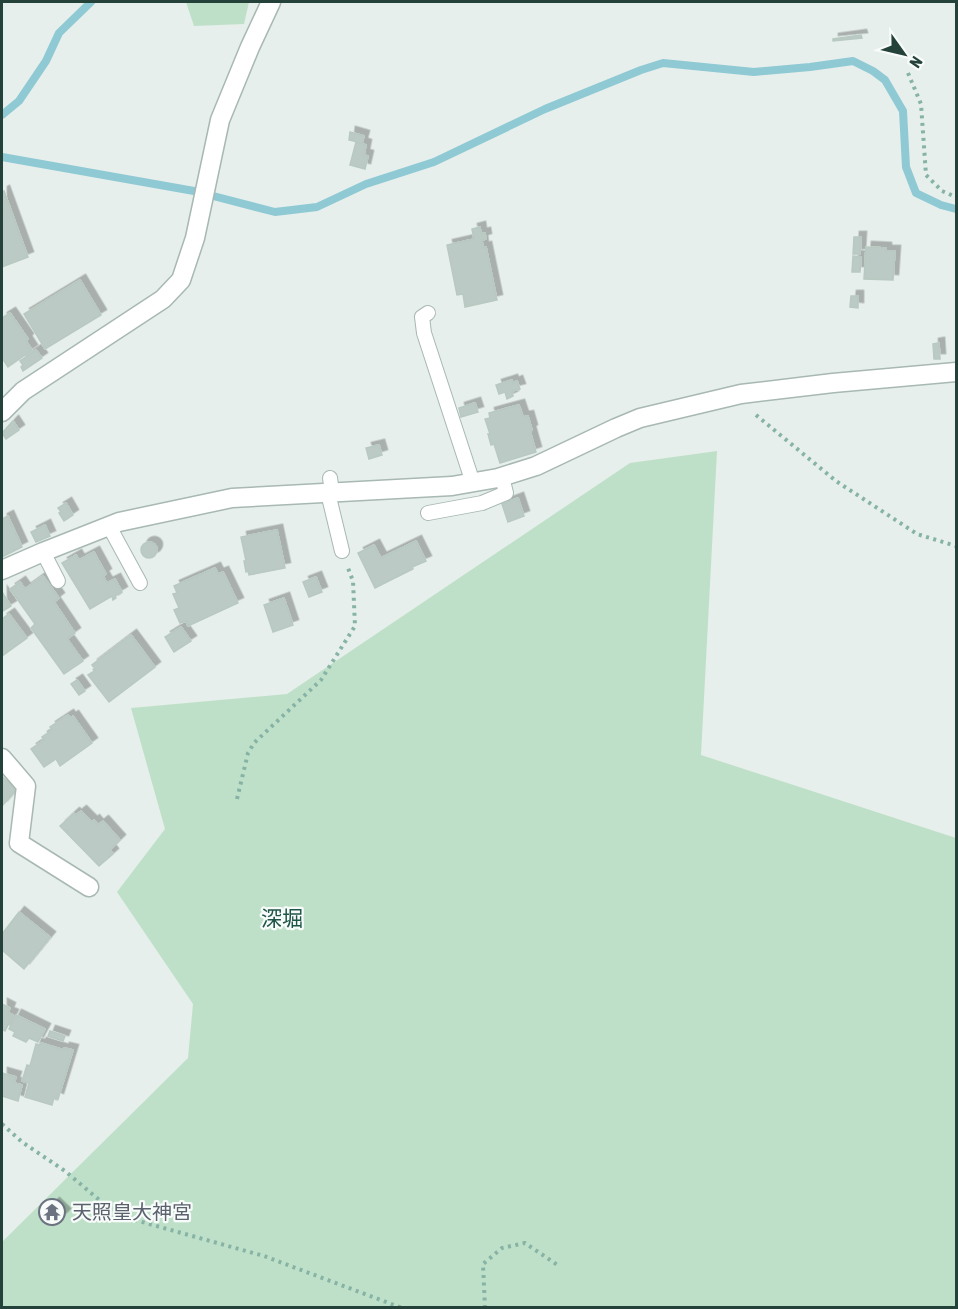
<svg xmlns="http://www.w3.org/2000/svg" width="958" height="1309" font-family="'Asap Condensed','Noto Sans JP',sans-serif">
  <defs>
    <filter id="shadow"><feDropShadow dx="5.5" dy="-5.5" stdDeviation="0" flood-color="#0004"/></filter>
  </defs>
  <rect width="100%" height="100%" fill="#e6efeb"/>
  <!-- green -->
  <g fill="#bfe0c8">
    <path d="M186,2H249L244,24L194,26Z"/>
    <path d="M717,451L701,755L956,838V1307L2,1308V1242L188,1058L193,1004L117,892L165,829L131,708L287,694L630,463Z"/>
  </g>
  <g fill="none" stroke-linecap="round" stroke-linejoin="round">
    <!-- stream -->
    <g stroke="#8ec9d4" stroke-width="8">
      <path d="M2,115L19,101L46,61L59,33L91,2"/>
      <path d="M2,157L194,191L275,212L317,207L366,184L434,162L545,109L641,70L663,63L754,72L810,67L853,61L873,71L885,80L903,111L906,167L916,193L941,205L956,209"/>
    </g>
  </g>
  <!-- building -->
  <g fill="#bbcac4" stroke="#b8c9c2" stroke-width="1.5" filter="url(#shadow)">
    <path d="M861,35L862,38L833,41V39Z"/>
    <path d="M350,132L364,136L362,143L349,140Z"/>
    <path d="M356,142L366,145L364,155L368,156L365,169L350,165Z"/>
    <path d="M4,191L28,257L2,267V192Z"/>
    <path d="M480,227L481,234L485,233L486,239L482,240L483,248L486,247L497,300L465,307L463,294L457,295L447,245L474,239L472,229Z"/>
    <path d="M854,237H861L860,254H853Z"/>
    <path d="M866,247L886,248V251H895L893,280L864,279Z"/>
    <path d="M853,256L861,257L860,272H852Z"/>
    <path d="M80,280L101,315L45,349L24,314Z"/>
    <path d="M851,296H858V308L850,307Z"/>
    <path d="M10,313L28,339L26,341L32,350L8,367L2,358V318Z"/>
    <path d="M939,343L940,359H934L933,344Z"/>
    <path d="M36,350L42,358L23,371L21,367L23,365L20,361Z"/>
    <path d="M512,380L513,383L517,381L520,389L512,391L513,396L507,399L505,392L499,394L496,385Z"/>
    <path d="M475,403L478,412L461,417L459,408Z"/>
    <path d="M519,405L523,417L528,416L532,430L530,431L536,452L500,463L494,444L491,445L488,434H490L485,419L490,418L489,413Z"/>
    <path d="M13,421L19,430L6,439L2,433Z"/>
    <path d="M379,445L382,455L369,459L366,448Z"/>
    <path d="M518,498L524,516L508,522L502,504Z"/>
    <path d="M66,503L73,515L64,521L59,513L61,512L58,508Z"/>
    <path d="M8,516L22,547L2,557V519Z"/>
    <path d="M45,525L50,536L36,542L31,532Z"/>
    <path d="M277,530L285,568L249,575L248,571L246,572L244,561H246L241,537Z"/>
    <path d="M416,541L426,561L412,567L413,569L375,588L358,553L374,545L381,558Z"/>
    <circle cx="149" cy="550" r="8"/>
    <path d="M94,552L106,574L103,576L107,583L115,579L122,592L115,596L116,598L113,600L112,596L90,609L62,563L76,555L79,560Z"/>
    <path d="M215,568L218,574L223,572L238,603L188,626L186,621L180,623L174,610L179,608L173,594L177,593L174,586Z"/>
    <path d="M43,576L59,598L54,602L75,633L67,639L83,661L64,674L31,628L35,624L10,589L20,582L25,589Z"/>
    <path d="M316,577L322,592L309,597L303,582Z"/>
    <path d="M2,592L11,606L3,611L2,609Z"/>
    <path d="M284,598L293,625L273,632L264,605Z"/>
    <path d="M9,614L27,638L2,656V619Z"/>
    <path d="M181,627L191,641L174,652L165,637Z"/>
    <path d="M131,635L155,667L109,702L88,675L96,670L92,665Z"/>
    <path d="M77,680L85,691L79,695L71,684Z"/>
    <path d="M68,715L70,718L73,716L92,743L60,766L56,759L44,767L31,749L44,740L42,737L52,730L50,727Z"/>
    <path d="M2,776L16,790L2,806Z"/>
    <path d="M81,811L92,822L94,820L98,825L103,821L120,840L110,850L113,854L99,866L60,826L74,813L76,815Z"/>
    <path d="M19,912L50,937L24,969L2,950V934Z"/>
    <path d="M2,1004L10,1008L8,1013L13,1015L5,1031L2,1029Z"/>
    <path d="M16,1015L45,1029L38,1042L29,1038L26,1042L13,1036L15,1032L9,1029Z"/>
    <path d="M50,1031L65,1036L63,1041L48,1036Z"/>
    <path d="M41,1043L64,1050V1048L73,1050L58,1099L54,1097L52,1105L25,1097L29,1083L22,1081L27,1065L30,1066L36,1044L40,1045Z"/>
    <path d="M2,1073L16,1077L14,1083L22,1085L18,1101L2,1096Z"/>
    <path d="M54,1203L65,1214L53,1226L42,1215Z"/>
  </g>
  <g fill="none" stroke-linecap="round" stroke-linejoin="round">
    <defs>
      <g id="lane">
        <path d="M428,313L422,317L424,333L473,483"/>
        <path d="M330,478L332,492"/>
        <path d="M328,493L342,551"/>
        <path d="M428,513L482,503L506,493L502,477"/>
        <path d="M109,526L140,583"/>
        <path d="M43,552L58,581"/>
      </g>
      <g id="street">
        <path d="M2,412L23,391L163,299L181,280L195,238L220,120L250,47L271,2"/>
        <path d="M2,570L43,552L119,522L232,498L452,486L498,478L536,466L616,428L640,418L741,394L833,383L956,372"/>
        <path d="M2,758L26,786L19,843L89,887"/>
      </g>
    </defs>
    <!-- lane casing -->
    <use href="#lane" stroke="#a8b8b2" stroke-width="16"/>
    <!-- street casing -->
    <use href="#street" stroke="#a8b8b2" stroke-width="21"/>
    <!-- path -->
    <g stroke="#86b3a5" stroke-width="4" stroke-dasharray="3 4.5" stroke-linecap="butt">
      <path d="M908,73L921,104L926,175L942,191L956,197"/>
      <path d="M756,415L836,481L917,534L956,546"/>
      <path d="M237,799L248,753L254,743L321,680L355,626L353,581L348,568"/>
      <path d="M2,1124L22,1142L65,1171L117,1215L264,1256L402,1308"/>
      <path d="M485,1308L483,1264L502,1248L525,1243L559,1266"/>
    </g>
    <!-- lane -->
    <use href="#lane" stroke="#fff" stroke-width="14"/>
    <!-- street -->
    <use href="#street" stroke="#fff" stroke-width="18"/>
  </g>
  <!-- icons -->
  <defs>
    <symbol id="temple-ring" viewBox="-11 -11 22 22"><circle r="9.5" fill="#f7fbf9" stroke="#6b7280" stroke-width="1.5"/><path d="M0-6L5-2H3V0L6.5 2.5H4V6H1.5V3h-3V6H-4V2.5H-6.5L-3 0V-2H-5Z" fill="#6b7280"/></symbol>
  </defs>
  <g fill-rule="evenodd">
    <use href="#temple-ring" x="37" y="1197" width="30" height="30"/>
  </g>
  <g text-anchor="middle" stroke-width="4.5" stroke-linejoin="round" paint-order="stroke">
    <!-- worship labels -->
    <g font-size="20" fill="#5b616d" stroke="#f7fbf9" text-anchor="start">
      <text x="72" y="1219">天照皇大神宮</text>
    </g>
    <!-- neighbourhood labels -->
    <g font-size="21" fill="#1f5548" stroke="#f7fbf9">
      <text x="282" y="926">深堀</text>
    </g>
  </g>
  <!-- border -->
  <rect width="958" height="1309" fill="none" stroke="#24423a" stroke-width="6"/>
  <!-- north arrow -->
  <g transform="translate(904 54) rotate(124)" stroke="#f7fbf9" stroke-width="4.5" paint-order="stroke">
  <path d="M0-4.5L10 22L0 15L-10 22Z" fill="#24423a"/>
  <text y="-9" font-size="16" font-weight="bold" text-anchor="middle" fill="#24423a">N</text>
  </g>
</svg>
